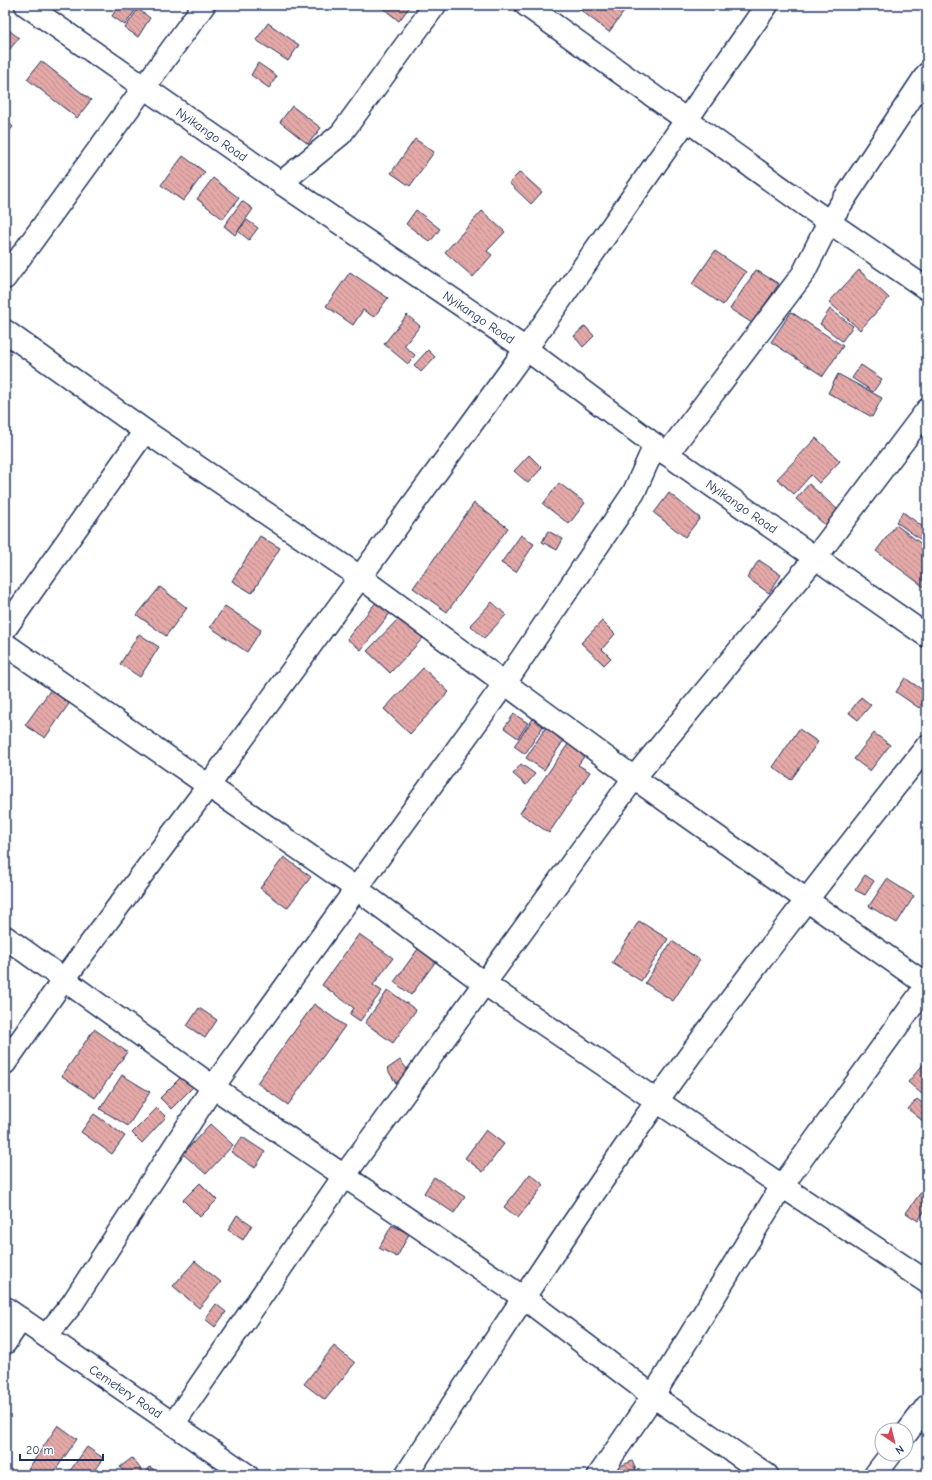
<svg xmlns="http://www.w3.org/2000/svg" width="932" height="1480" font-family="'Comic Neue',sans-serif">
  <defs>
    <pattern id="building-back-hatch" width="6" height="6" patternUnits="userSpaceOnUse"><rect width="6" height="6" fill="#e4a9a7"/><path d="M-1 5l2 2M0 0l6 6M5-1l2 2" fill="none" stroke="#b88a8b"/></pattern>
  </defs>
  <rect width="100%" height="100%" fill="#fff"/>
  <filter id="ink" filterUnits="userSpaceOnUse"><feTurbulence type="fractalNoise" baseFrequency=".025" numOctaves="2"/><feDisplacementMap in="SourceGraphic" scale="8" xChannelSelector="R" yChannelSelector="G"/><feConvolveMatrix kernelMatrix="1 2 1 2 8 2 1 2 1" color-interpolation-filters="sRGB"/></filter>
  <g filter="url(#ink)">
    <!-- building -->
    <g fill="url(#building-back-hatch)" stroke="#1b2f5e">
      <path d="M119,5H129L136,9L125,25L112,16Z"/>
      <path d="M381,5H411L399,21L380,6Z"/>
      <path d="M574,5H629L609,32Z"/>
      <path d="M138,9L150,18L138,37L125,28Z"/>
      <path d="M268,23L299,45L288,61L256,40Z"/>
      <path d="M5,27L19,38L5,55Z"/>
      <path d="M41,61L91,100L77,118L27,79Z"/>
      <path d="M258,63L277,76L269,88L251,75Z"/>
      <path d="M292,106L321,128L308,144L280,122Z"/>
      <path d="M5,118L13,127L5,136Z"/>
      <path d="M415,139L434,152L410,186L391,173Z"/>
      <path d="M183,156L205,172L183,201L161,185Z"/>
      <path d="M520,172L542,192L531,204L509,183Z"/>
      <path d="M213,178L239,198L223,219L197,199Z"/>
      <path d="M242,201L253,209L235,235L224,226Z"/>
      <path d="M416,210L440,229L430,242L406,224Z"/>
      <path d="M482,211L505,232L487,251L492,255L473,277L445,252Z"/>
      <path d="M247,220L258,228L249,240L238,231Z"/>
      <path d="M715,251L746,272L723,305L692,284Z"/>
      <path d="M756,270L779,284L752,323L730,309Z"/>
      <path d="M859,270L889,298L860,330L829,302Z"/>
      <path d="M350,272L388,298L374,317L363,310L353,325L326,306Z"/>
      <path d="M830,309L853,326L842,341L820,324Z"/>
      <path d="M791,312L843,346L823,376L771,342Z"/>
      <path d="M407,315L420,326L404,346L415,355L408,364L384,344Z"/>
      <path d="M585,326L594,336L583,347L574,336Z"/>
      <path d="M428,350L435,357L421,372L414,365Z"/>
      <path d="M861,365L882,379L873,392L852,378Z"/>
      <path d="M838,374L882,398L872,417L828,393Z"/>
      <path d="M816,438L840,461L819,483L811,475L794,494L777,479Z"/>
      <path d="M529,455L542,468L528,483L514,471Z"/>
      <path d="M559,483L585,503L569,524L543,504Z"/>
      <path d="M809,484L838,510L825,525L796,499Z"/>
      <path d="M669,493L700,518L685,537L654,513Z"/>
      <path d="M474,503L508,528L447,612L413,588Z"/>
      <path d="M903,512L927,530V536L923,541L896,522Z"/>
      <path d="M896,525L927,548V583L924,587L876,551Z"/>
      <path d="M548,531L563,539L557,550L542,542Z"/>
      <path d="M521,535L534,544L516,572L501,563Z"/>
      <path d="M260,536L280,548L252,593L232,581Z"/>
      <path d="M759,560L781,575L769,593L747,578Z"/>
      <path d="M160,587L187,608L166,636L137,615Z"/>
      <path d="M377,601L391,612L361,650L347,639Z"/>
      <path d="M492,602L506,615L484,638L470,625Z"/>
      <path d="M225,606L261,630L247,652L210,627Z"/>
      <path d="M403,614L426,635L390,673L367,651Z"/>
      <path d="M602,621L615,634L602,649L611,658L604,665L581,643Z"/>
      <path d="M139,634L159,647L140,677L120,664Z"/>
      <path d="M423,668L449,692L410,734L384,709Z"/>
      <path d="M905,678L927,693V697L919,708L896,692Z"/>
      <path d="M52,688L71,701L45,738L25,725Z"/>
      <path d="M861,697L871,705L858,720L849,713Z"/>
      <path d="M514,714L528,723L518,738L504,728Z"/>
      <path d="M535,716L545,723L525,754L514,746Z"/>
      <path d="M548,724L566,737L544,770L526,758Z"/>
      <path d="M799,729L818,742L791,780L773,767Z"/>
      <path d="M874,733L890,745L870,771L854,759Z"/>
      <path d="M571,740L588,751L578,765L590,772L549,833L520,813Z"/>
      <path d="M521,764L535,774L526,785L513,774Z"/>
      <path d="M284,857L311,877L287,908L260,888Z"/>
      <path d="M865,875L874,881L865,895L855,890Z"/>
      <path d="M887,879L914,896L897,923L869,906Z"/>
      <path d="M639,921L668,939L641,981L612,963Z"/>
      <path d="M359,934L393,958L373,985L382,991L360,1021L350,1014L354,1008L322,985Z"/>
      <path d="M672,941L700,960L673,1001L645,983Z"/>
      <path d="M418,949L436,961L411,995L394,982Z"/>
      <path d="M388,990L416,1010L393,1043L365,1023Z"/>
      <path d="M314,1004L345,1026L288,1105L257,1083Z"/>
      <path d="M199,1008L217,1020L205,1038L187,1026Z"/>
      <path d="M94,1029L127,1052L95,1098L62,1076Z"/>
      <path d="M400,1060L410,1073L396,1083L387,1069Z"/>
      <path d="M927,1060V1090L923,1095L908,1082Z"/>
      <path d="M122,1075L150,1092L128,1126L100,1109Z"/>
      <path d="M182,1076L193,1087L171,1109L160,1098Z"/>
      <path d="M917,1099L927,1107V1119L924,1122L908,1109Z"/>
      <path d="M157,1108L166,1117L142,1143L132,1133Z"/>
      <path d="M94,1114L125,1136L112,1154L81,1132Z"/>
      <path d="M210,1124L233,1145L206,1174L183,1154Z"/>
      <path d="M486,1130L504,1144L483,1172L465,1158Z"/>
      <path d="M242,1137L265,1152L255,1168L231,1152Z"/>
      <path d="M530,1174L544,1185L518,1218L504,1207Z"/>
      <path d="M434,1177L465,1197L454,1213L424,1193Z"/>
      <path d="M200,1183L217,1200L200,1217L183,1200Z"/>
      <path d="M926,1185L927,1207L918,1221L906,1213Z"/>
      <path d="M237,1215L252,1225L243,1240L228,1230Z"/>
      <path d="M392,1225L409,1234L397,1257L379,1248Z"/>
      <path d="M195,1261L221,1282L199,1308L173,1286Z"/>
      <path d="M216,1304L226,1312L215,1327L205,1319Z"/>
      <path d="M334,1346L355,1363L325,1400L304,1384Z"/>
      <path d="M58,1425L77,1439L52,1475H33L27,1471Z"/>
      <path d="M87,1447L103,1458L91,1475H67Z"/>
      <path d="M132,1458L143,1472L139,1475H126L120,1467Z"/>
      <path d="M632,1461L637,1472L631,1475H619L616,1468Z"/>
      <path d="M150,1467L162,1475H144Z"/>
    </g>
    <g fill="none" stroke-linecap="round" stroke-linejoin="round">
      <defs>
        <g id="minor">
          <path d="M26,5L281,183L526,349L667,454L927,636"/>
          <path d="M526,5L829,222L927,289"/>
          <path d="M281,183L341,134L435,5"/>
          <path d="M5,278L204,5"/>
          <path d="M5,331L145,431L360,577L634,778L927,985"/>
          <path d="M667,454L803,274L829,222L927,74"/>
          <path d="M5,629L145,431"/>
          <path d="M5,644L357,889L485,984L782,1186L927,1282"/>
          <path d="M5,937L213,1087L524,1298L653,1396L767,1475"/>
          <path d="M5,1063L64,979L209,785L526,349L767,5"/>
          <path d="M5,1308L247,1475"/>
          <path d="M46,1336L72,1304L213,1087L505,683L634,492L655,445"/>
          <path d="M5,1343L21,1319"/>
          <path d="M174,1423L344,1176L634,778L816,557L927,410"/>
          <path d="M906,1434L927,1406"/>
          <path d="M406,1475C489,1350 571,1224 657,1101C743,980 835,863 927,746"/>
          <path d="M599,1475L653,1396L782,1186L927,985"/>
          <path d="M875,1475L891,1454"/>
        </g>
      </defs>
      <!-- minor casing -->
      <use href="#minor" stroke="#1b2f5e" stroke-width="25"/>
      <!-- minor -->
      <use href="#minor" stroke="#fff" stroke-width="22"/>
    </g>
  </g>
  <g text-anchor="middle" stroke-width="3" stroke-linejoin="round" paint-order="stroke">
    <!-- street labels -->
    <g font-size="13" fill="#1b2f5e" stroke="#fff">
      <text transform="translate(212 134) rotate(35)" y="5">Nyikango Road</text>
      <text transform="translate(479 317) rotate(34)" y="5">Nyikango Road</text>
      <text transform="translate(742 506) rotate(35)" y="5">Nyikango Road</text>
      <text transform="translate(126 1391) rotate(34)" y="5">Cemetery Road</text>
    </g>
  </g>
  <!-- margin -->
  <rect width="932" height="1480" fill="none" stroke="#fff" stroke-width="20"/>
  <rect x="10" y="10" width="912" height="1460" fill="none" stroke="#1b2f5e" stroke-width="1.5" filter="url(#ink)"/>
  <!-- north arrow -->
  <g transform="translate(894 1442) rotate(145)"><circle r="19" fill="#ffffff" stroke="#a4acbf"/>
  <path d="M0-3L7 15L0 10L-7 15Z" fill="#d1495b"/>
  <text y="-6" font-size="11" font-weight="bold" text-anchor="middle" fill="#1b2f5e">N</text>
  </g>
  <!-- scale -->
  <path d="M20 1454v6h83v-6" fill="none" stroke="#1b2f5e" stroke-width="2"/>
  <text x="26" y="1454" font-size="12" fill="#1b2f5e" stroke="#ffffff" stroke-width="3" paint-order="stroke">20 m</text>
</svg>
